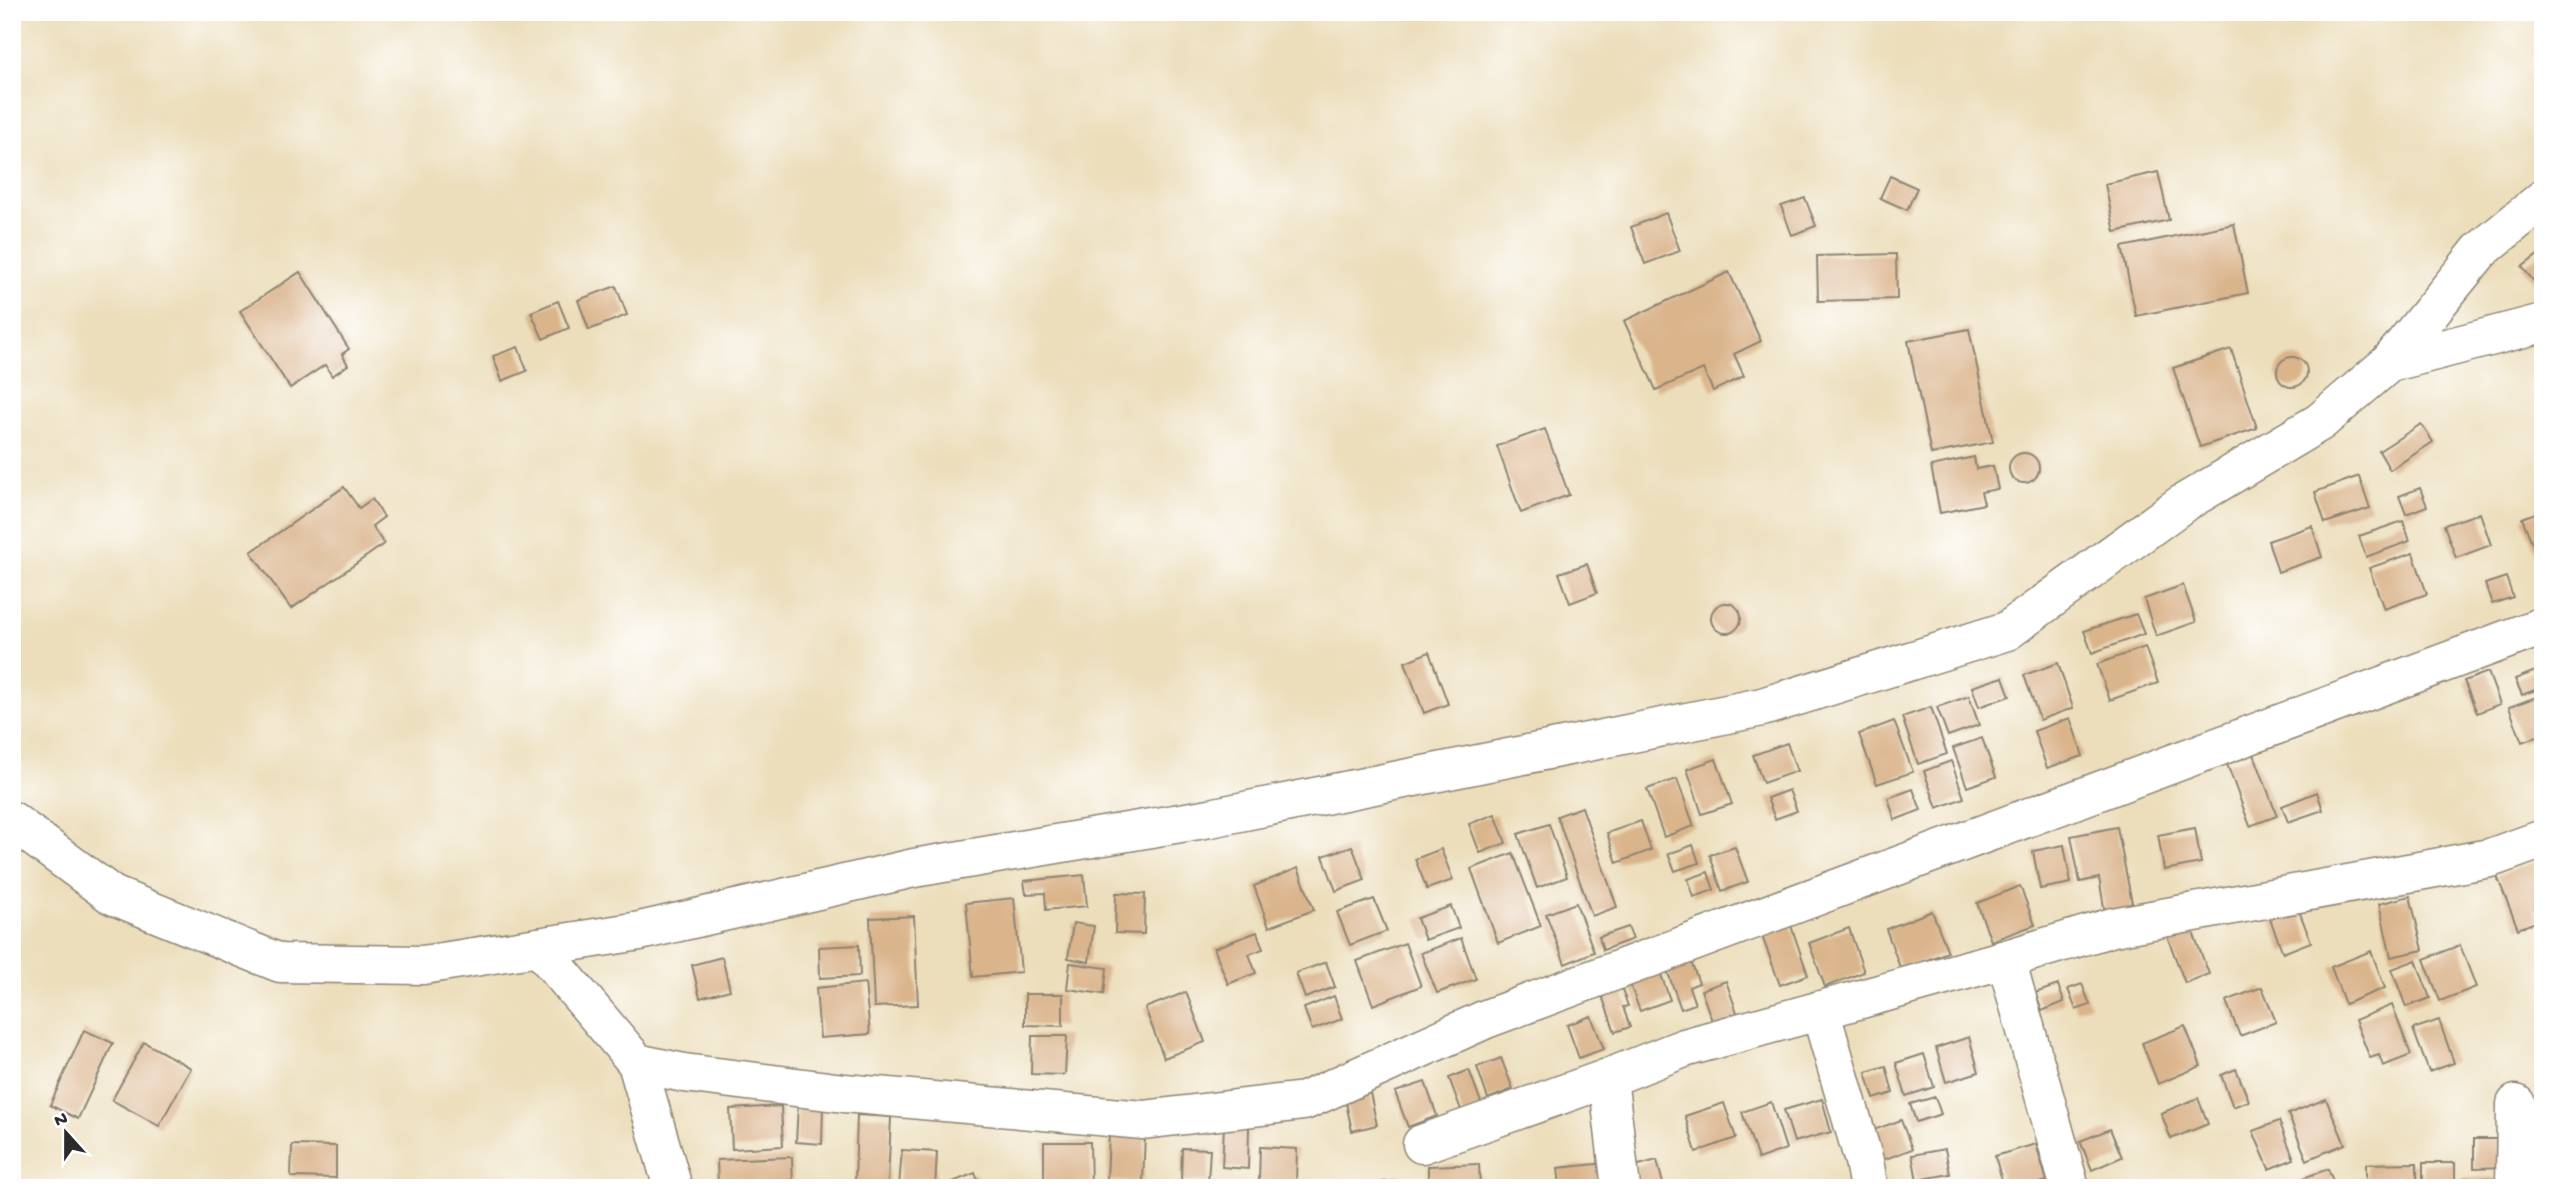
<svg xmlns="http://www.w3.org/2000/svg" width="2555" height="1200" font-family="'Gochi Hand',sans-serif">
  <rect width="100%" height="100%" fill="#fff"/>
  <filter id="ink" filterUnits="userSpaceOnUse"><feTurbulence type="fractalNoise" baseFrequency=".0143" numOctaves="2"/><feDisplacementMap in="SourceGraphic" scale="14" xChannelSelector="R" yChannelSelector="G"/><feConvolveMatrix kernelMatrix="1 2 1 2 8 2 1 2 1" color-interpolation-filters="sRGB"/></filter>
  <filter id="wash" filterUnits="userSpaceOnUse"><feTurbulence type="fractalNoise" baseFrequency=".00686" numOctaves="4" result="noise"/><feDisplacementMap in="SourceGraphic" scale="28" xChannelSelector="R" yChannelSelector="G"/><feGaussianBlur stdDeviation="1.57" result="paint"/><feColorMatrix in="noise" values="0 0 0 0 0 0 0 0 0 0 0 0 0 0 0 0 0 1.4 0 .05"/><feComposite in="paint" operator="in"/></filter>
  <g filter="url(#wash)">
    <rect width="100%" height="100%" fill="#ecdebb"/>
    <g id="blocks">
      <!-- building -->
      <g fill="#dab48b">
        <path d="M2158,172L2169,220L2115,232L2105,184Z"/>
        <path d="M1890,176L1917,188L1907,210L1880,198Z"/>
        <path d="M1805,198L1816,226L1792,235L1781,206Z"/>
        <path d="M1666,213L1680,251L1645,264L1631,227Z"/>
        <path d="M2234,224L2248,293L2136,316L2122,247Z"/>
        <path d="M2543,251V279L2536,284L2522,267Z"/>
        <path d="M1896,254L1897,299L1818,301L1817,256Z"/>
        <path d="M300,272L349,349L342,354L348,365L332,376L325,365L290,388L240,311Z"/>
        <path d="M1729,272L1761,341L1734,354L1744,376L1713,391L1703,369L1656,390L1624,321Z"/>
        <path d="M616,286L627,315L589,330L578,300Z"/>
        <path d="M558,301L569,328L543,339L531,312Z"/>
        <path d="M1969,329L1993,442L1931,454L1908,341Z"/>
        <path d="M518,347L527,371L502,381L493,356Z"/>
        <path d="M2231,349L2257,428L2200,447L2173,368Z"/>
        <circle cx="2292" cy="372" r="15"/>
        <path d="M2421,424L2433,442L2390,470L2379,451Z"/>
        <path d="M1545,429L1569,495L1521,513L1497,446Z"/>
        <circle cx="2024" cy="468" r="15"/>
        <path d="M1974,457L1976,469L1993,466L1998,489L1981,492L1984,504L1940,513L1931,466Z"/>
        <path d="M2359,476L2370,508L2325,523L2315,492Z"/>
        <path d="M344,487L359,508L372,499L384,517L372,526L384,544L291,609L251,552Z"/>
        <path d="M2420,488L2427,506L2406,514L2399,496Z"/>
        <path d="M2543,510V570L2522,518Z"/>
        <path d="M2480,513L2491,545L2456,558L2444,525Z"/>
        <path d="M2403,521L2410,541L2366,557L2359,536Z"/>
        <path d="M2312,526L2322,557L2278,572L2268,541Z"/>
        <path d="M2413,553L2427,594L2384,609L2369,568Z"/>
        <path d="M1587,564L1597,593L1570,603L1559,573Z"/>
        <path d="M2506,577L2513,597L2492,604L2485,584Z"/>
        <path d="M2183,585L2196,622L2156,636L2144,599Z"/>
        <circle cx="1726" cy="618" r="15"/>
        <path d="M2136,614L2144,634L2092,653L2084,631Z"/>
        <path d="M2145,647L2158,683L2110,700L2097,664Z"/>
        <path d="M1429,652L1448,704L1424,713L1405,662Z"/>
        <path d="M2058,663L2073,708L2040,720L2024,675Z"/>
        <path d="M2543,668V687L2522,695L2515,679Z"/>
        <path d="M2488,672L2500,704L2477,713L2464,681Z"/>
        <path d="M2003,677L2010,696L1979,707L1972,687Z"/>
        <path d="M2542,695L2543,734L2522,742L2509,707Z"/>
        <path d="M1969,696L1979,725L1948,736L1937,707Z"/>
        <path d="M1931,707L1947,754L1918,764L1902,717Z"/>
        <path d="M2070,718L2083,756L2047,768L2034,731Z"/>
        <path d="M1894,721L1913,772L1877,784L1859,734Z"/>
        <path d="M1982,738L1996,777L1967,787L1953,748Z"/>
        <path d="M1787,743L1797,771L1763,783L1753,755Z"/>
        <path d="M2254,754L2277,816L2250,826L2227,764Z"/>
        <path d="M1716,759L1732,804L1702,814L1687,769Z"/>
        <path d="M1951,761L1964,798L1937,808L1924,771Z"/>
        <path d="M1677,779L1694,826L1664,837L1647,789Z"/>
        <path d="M1913,789L1921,810L1895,820L1888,798Z"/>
        <path d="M1789,790L1797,811L1775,819L1767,798Z"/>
        <path d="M2317,792L2323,810L2288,822L2282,806Z"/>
        <path d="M1582,807L1617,907L1592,916L1557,816Z"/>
        <path d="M1495,814L1506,843L1480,853L1469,824Z"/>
        <path d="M1641,821L1651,850L1617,863L1607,833Z"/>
        <path d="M1549,824L1567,877L1537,888L1518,834Z"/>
        <path d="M2117,827L2133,908L2105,913L2099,878L2080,882L2071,836Z"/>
        <path d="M2195,828L2201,863L2164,870L2158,835Z"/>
        <path d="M1693,845L1699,863L1675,871L1668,854Z"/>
        <path d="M2064,845L2071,883L2040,889L2033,851Z"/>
        <path d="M1352,846L1365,880L1336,891L1323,856Z"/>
        <path d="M1735,847L1748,882L1722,891L1710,855Z"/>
        <path d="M1441,849L1453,880L1427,889L1415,859Z"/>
        <path d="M1513,853L1541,926L1498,943L1471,869Z"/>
        <path d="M2543,859V906L2534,909L2538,921L2518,929L2497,876Z"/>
        <path d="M1298,868L1314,910L1269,927L1254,886Z"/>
        <path d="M1708,872L1714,890L1694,897L1688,879Z"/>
        <path d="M1084,875L1087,906L1046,910L1045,893L1026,894L1024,881Z"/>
        <path d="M2020,886L2035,925L1991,941L1977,903Z"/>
        <path d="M1116,893L1145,894L1144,934L1115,933Z"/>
        <path d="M2410,896L2423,950L2391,957L2379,904Z"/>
        <path d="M1014,898L1021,972L973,977L966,903Z"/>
        <path d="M1374,899L1387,931L1350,945L1337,912Z"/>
        <path d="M1576,903L1594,952L1565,964L1546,914Z"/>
        <path d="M1451,906L1459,928L1425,940L1417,918Z"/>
        <path d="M2298,908L2311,942L2283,953L2270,919Z"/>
        <path d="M1932,911L1948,952L1901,970L1886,929Z"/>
        <path d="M1787,914L1808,975L1780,985L1758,925Z"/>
        <path d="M914,916L918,1005L874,1007L870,918Z"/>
        <path d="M1073,923L1094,926L1089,962L1068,958Z"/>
        <path d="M1628,927L1633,939L1603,950L1599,937Z"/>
        <path d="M2191,927L2209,974L2185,983L2167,936Z"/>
        <path d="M1849,928L1864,972L1825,987L1809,943Z"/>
        <path d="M1257,932L1263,949L1249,954L1256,973L1228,984L1214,948Z"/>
        <path d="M1461,938L1476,979L1437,993L1421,953Z"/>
        <path d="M1405,943L1421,986L1373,1005L1357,961Z"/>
        <path d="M859,945L860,976L820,978L819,947Z"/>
        <path d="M2460,945L2476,987L2440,1001L2424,959Z"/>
        <path d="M1687,951L1699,983L1689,987L1695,1004L1681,1009L1663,959Z"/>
        <path d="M2371,951L2385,988L2345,1004L2331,967Z"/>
        <path d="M722,957L730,990L700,998L692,965Z"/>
        <path d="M2416,960L2430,998L2406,1007L2392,969Z"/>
        <path d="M1326,962L1335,987L1305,998L1296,973Z"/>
        <path d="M1070,963L1107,968L1104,994L1067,989Z"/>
        <path d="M1659,969L1670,1000L1640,1011L1628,979Z"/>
        <path d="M1617,976L1628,1006L1623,1007L1630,1027L1615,1032L1597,982Z"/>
        <path d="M1726,981L1741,1024L1716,1032L1701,990Z"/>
        <path d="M865,983L870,1034L820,1038L816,988Z"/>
        <path d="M2082,984L2090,1005L2076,1010L2068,989Z"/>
        <path d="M2058,985L2064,1002L2042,1011L2035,993Z"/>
        <path d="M2262,987L2276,1022L2240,1036L2226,1001Z"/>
        <path d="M1186,992L1205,1042L1164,1058L1145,1008Z"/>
        <path d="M1025,994H1063V1026L1025,1025Z"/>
        <path d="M1334,996L1342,1019L1312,1030L1304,1008Z"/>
        <path d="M2392,1005L2411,1055L2383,1066L2379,1055L2370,1058L2355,1020Z"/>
        <path d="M1591,1016L1604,1049L1579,1058L1567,1025Z"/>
        <path d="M2439,1020L2454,1063L2429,1072L2413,1029Z"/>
        <path d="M2185,1026L2201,1066L2158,1084L2142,1043Z"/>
        <path d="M84,1030L113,1043L78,1119L50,1105Z"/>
        <path d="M1032,1036H1067L1065,1075L1031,1074Z"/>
        <path d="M1969,1037L1979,1072L1946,1082L1936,1048Z"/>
        <path d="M144,1042L191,1068L159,1126L112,1100Z"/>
        <path d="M1924,1054L1934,1087L1906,1096L1896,1063Z"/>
        <path d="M1501,1058L1513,1089L1488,1099L1477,1067Z"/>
        <path d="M1886,1066L1893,1093L1874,1099L1866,1072Z"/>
        <path d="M2236,1069L2249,1101L2233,1107L2221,1075Z"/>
        <path d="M1469,1070L1483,1108L1463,1115L1449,1078Z"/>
        <path d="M1425,1082L1437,1116L1408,1127L1395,1092Z"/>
        <path d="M1370,1093L1377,1125L1352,1131L1345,1098Z"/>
        <path d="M1935,1097L1941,1114L1916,1122L1910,1104Z"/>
        <path d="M2198,1098L2208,1124L2171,1139L2161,1113Z"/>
        <path d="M1822,1099L1831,1132L1794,1142L1784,1110Z"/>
        <path d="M2326,1099L2345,1144L2307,1160L2288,1114Z"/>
        <path d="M1771,1102L1786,1149L1758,1159L1742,1112Z"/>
        <path d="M1724,1103L1736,1138L1696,1152L1685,1116Z"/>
        <path d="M798,1105L823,1107L822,1144L796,1142Z"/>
        <path d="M781,1106L783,1146L732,1149L730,1109Z"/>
        <path d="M857,1115L891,1117L888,1184L855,1183Z"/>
        <path d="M1901,1120L1912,1149L1883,1160L1871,1131Z"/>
        <path d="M2279,1121L2294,1159L2269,1169L2253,1131Z"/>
        <path d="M1224,1126L1249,1127L1248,1169L1222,1167Z"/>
        <path d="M2110,1129L2122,1157L2092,1170L2080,1141Z"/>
        <path d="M1109,1134L1145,1135L1143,1182L1107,1181Z"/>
        <path d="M2474,1139H2505V1167L2474,1168Z"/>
        <path d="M1044,1142H1090L1091,1188H1044Z"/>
        <path d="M2036,1144L2047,1181L2024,1188H2004L1995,1156Z"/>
        <path d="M292,1145L336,1146V1178L291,1177Z"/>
        <path d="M1260,1147L1297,1149L1296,1182L1259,1181Z"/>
        <path d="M1182,1148L1210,1149L1208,1182L1181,1181Z"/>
        <path d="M1945,1149L1950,1174L1917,1180L1912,1155Z"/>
        <path d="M902,1150L937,1152L935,1188L899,1186Z"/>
        <path d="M792,1157L793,1188H718L717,1160Z"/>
        <path d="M1657,1160L1664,1188H1640L1635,1166Z"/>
        <path d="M1606,1163L1609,1188H1560L1558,1168Z"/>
        <path d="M2417,1163V1188H2366V1164Z"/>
        <rect x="2423" y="1163" width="32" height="25"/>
        <path d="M1479,1164L1480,1188H1428V1166Z"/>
        <path d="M2328,1169L2336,1188H2307L2303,1178Z"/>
        <path d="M975,1173L981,1188H952L950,1183Z"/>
        <rect x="2464" y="1178" width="31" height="10"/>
        <path d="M1417,1180V1188H1383V1182Z"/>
      </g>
    </g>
  </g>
  <g filter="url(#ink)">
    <use href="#blocks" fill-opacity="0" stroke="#8c8473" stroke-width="2"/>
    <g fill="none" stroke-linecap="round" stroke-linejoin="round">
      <defs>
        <g id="minor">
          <path d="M2389,363L2543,323"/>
          <path d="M539,947L637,1063L684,1073L844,1093L1143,1120L1304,1101L1486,1019L2543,626"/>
          <path d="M2006,959L2070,1188"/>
          <path d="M1820,1010L1864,1161L1869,1188"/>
          <path d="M637,1063L673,1188"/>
          <path d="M1608,1078L1621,1188"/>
          <path d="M1422,1144L1608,1078L1684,1048L2006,959L2113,927L2490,858L2543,839"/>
          <path d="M2515,1188L2516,1104"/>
        </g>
        <path id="secondary" d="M12,821L112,895L280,963L423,965L640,931L914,868L1210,818L1762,707L2007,631L2182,504L2320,422L2389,363L2480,251L2543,199"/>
      </defs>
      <!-- minor casing -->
      <use href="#minor" stroke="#8c8473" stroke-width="41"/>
      <!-- secondary casing -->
      <use href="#secondary" stroke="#8c8473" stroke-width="41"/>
      <!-- minor -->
      <use href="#minor" stroke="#fff" stroke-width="38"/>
      <!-- secondary -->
      <use href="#secondary" stroke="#fff" stroke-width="38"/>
    </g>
  </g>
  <!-- margin -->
  <rect width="2555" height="1200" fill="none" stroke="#fff" stroke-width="42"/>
  <!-- north arrow -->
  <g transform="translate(66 1133) rotate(339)" stroke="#ffffff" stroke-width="5" paint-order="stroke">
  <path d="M0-5L12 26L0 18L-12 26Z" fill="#2b2b2b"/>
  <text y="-10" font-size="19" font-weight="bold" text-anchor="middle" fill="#2b2b2b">N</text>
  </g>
</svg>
